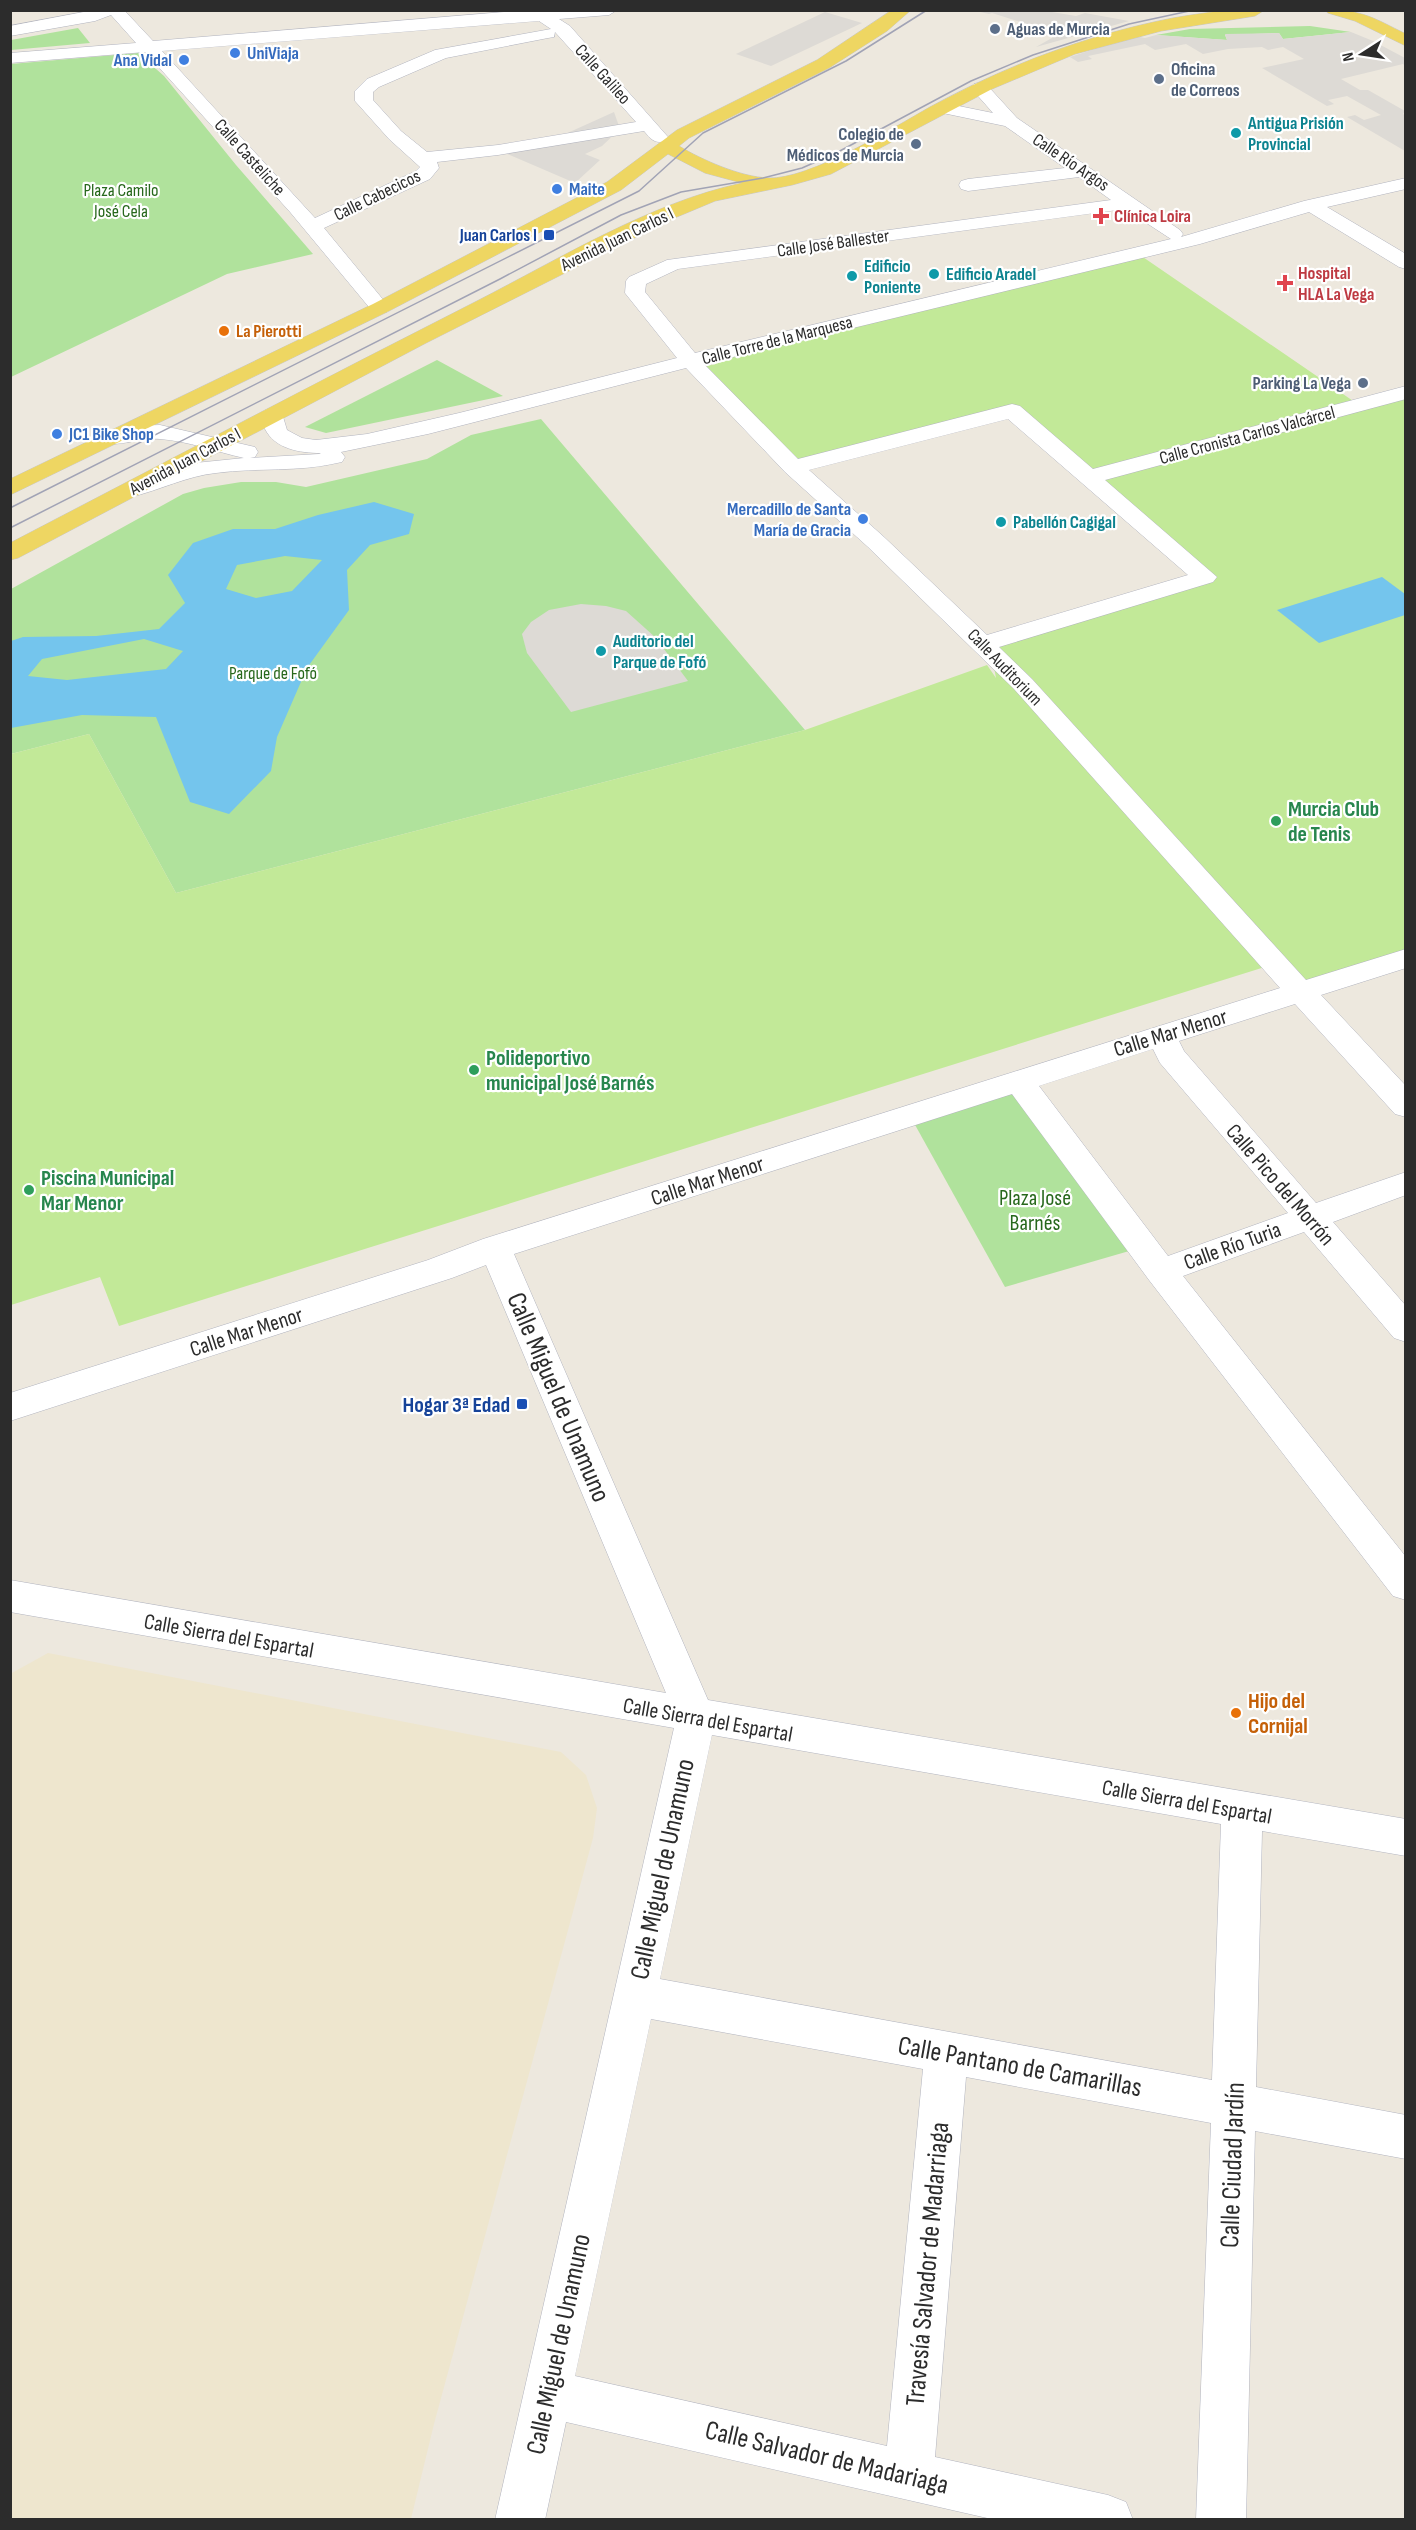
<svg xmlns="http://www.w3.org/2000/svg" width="1416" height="2530" font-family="'Sofia Sans Condensed',sans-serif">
  <rect width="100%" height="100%" fill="#ede8de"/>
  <!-- education -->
  <path fill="#eee6ce" d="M48,1653L561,1752L586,1775L597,1808L593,1838L434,2424L411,2519H11L10,1674Z"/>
  <!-- green -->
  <g fill="#b0e29c">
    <path d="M1310,26L1351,32L1283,39L1279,33L1225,35L1227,40L1156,35L1190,29Z"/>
    <path d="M78,28L90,43L11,50V40Z"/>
    <path d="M138,53L164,76L236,165L313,254L227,274L11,377V64Z"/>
    <path d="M437,360L503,396L326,433L305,427Z"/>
    <path d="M541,419L805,730L176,893L89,734L11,754V589L183,494L204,488L241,482H276L306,487L427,459L471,435Z"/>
    <path d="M1026,1090L1143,1247L1005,1287L914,1123Z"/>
  </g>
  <!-- pitch -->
  <path fill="#c2e998" d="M1137,253L1359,405L1405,392V958L1301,991L1274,964L119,1326L100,1277L11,1305V754L89,734L176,893L805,730L987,665L996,678L991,651L985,645L1204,577L1012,411L793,467L696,368L716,364L727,352Z"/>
  <!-- plaza -->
  <g fill="#dddad5">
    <path d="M976,11H1046L1076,16L1085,13L1129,21L1036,47L1059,34L992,13L989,14Z"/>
    <path d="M825,12L862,23L771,66L736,54Z"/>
    <path d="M1351,32L1373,41L1405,58V66L1403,64L1341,79L1360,90H1368L1405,111L1403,114L1405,115V151L1347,117L1355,115L1364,120L1381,115L1347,96L1328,100L1334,104L1327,106L1262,68L1304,59L1283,47L1268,50L1262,47L1228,49L1203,54L1186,44L1155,50L1145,44L1088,56L1092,59L1078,62L1070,57L1135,36L1145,38L1156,35L1227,40L1225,34L1279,33L1283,39Z"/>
    <path d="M614,112L620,129L602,146L585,154L600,160L575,183L498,150L552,140Z"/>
    <path d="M581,604L606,606L626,611L655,637L688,681L571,712L527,653L522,634L531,622L549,610Z"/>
  </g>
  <!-- water -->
  <g fill="#74c5ed" fill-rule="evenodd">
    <path d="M374,502L414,514L409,534L370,545L347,570L349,610L307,668L277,737L271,771L229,814L190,802L156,717L82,715L11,728V641L23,637L96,636L159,629L185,603L168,575L193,543L233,529H275L318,515ZM285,556L322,560L292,591L256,598L226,589L237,565ZM144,639L183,651L166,669L67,680L28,676L42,659Z"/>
    <path d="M1382,577L1405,594V615L1319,643L1277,610Z"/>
  </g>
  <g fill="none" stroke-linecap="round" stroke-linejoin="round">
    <defs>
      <g id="minor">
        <path d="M94,10H124L153,41L527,10H617L609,15L559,19L570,26L668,137L665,141C654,144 651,139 644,131L498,155L437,162L439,168L430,179L324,228L390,308L387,312H373L290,212L145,52L10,63V53L136,43L111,15L95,21L10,36V26ZM539,21L551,29L435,50L367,79L355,91V101L389,139L420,167L416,171L315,218L162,51ZM555,32L636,122L498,145L427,152L401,131L373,100V92L379,87L446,58L548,38L554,37Z"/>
        <path d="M980,83L986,84L1017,118L1180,230L1183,234L1181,237L1304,201L1406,178V189L1327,207L1406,254V269L1399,267L1309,212L1200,244L704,364L798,459L1012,404L1020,406L1093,469L1406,386V399L1105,480L1217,577L1213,582L999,647L1032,679L1306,980L1406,949V968L1321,995L1406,1086V1117L1395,1114L1295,1004L1179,1041L1184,1051L1316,1203L1406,1172V1195L1333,1222L1406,1306V1342L1394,1338L1304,1232L1183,1276L1406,1557V1600L1393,1596L1149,1280L1012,1094L514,1254L708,1700L1406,1819V1856L1262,1831L1256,2087L1406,2115V2159L1255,2131L1246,2520H1196L1211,2123L966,2077L935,2457L1108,2495L1126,2502L1133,2520H996L566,2422L545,2520H495L674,1728L10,1612V1580L666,1693L486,1265L452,1278L10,1421V1393L428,1260L483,1239L1280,988L1014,689L868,547L785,472L686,368L428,434L341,452L345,457L342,462C296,473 261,467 216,473C187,476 160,490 131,497L123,495L120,490L123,485L195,463L244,458C217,452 188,441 160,439C141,437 120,447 103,443L100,438L103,433L132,426L160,425L255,447L258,452L255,457L250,458L319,454L321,453C300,453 275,449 265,429C262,422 261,416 265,410L273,408L281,410L287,430L302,438L316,440L367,434L459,413L677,358L625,293L626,281L629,277L667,260L1111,200L1079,177L968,191L961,189L959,185L961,181L968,179L1065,168L1005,126L938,112L935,108L938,104L944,103L993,113L971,88L974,84ZM1125,209L1171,239L695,353L645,292L646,284L678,269ZM1008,419L1188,575L987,635L884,537L809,470ZM1153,1049L1160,1063L1288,1213L1168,1256L1039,1086ZM712,1735L1221,1824L1212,2080L660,1979ZM651,2019L923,2069L887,2446L575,2376Z"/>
      </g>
      <g id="major">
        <path d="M892,10H911L887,31L829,68L689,138L679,146C702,160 741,177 768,178C809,180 893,128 930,107C1007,65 1087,35 1173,18C1203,13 1233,8 1263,11L1255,16L1161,31L1075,54L992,89L831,174L792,185L715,201L672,219L426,343L18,558L10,560V543C166,462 321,380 477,301C561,258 650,203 742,183L705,173L668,154L621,190L387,312L10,495V479L373,304L607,182L677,130L817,60Z"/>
        <path d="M1326,10C1364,10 1373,18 1406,34V46L1355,21L1328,13Z"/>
      </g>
    </defs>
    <!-- minor casing -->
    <use href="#minor" stroke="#b2b4bf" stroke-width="1"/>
    <!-- major casing -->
    <use href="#major" stroke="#c8c8c8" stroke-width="1"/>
    <!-- minor -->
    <use href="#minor" fill="#fff" fill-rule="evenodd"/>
    <!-- major -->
    <use href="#major" fill="#eed662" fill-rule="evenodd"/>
    <!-- tram -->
    <g stroke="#a1a3b5" stroke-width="1.5">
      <path d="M10,508L639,191L703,133L846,61L927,10"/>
      <path d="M10,528L500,279L621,215L681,192L763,178L802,168L836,153L971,81L1033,55L1129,24L1194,10"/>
    </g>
  </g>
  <!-- markers -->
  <g fill="#5c6f8a" stroke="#fff" stroke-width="2">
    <circle cx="995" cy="29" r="6"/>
    <circle cx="1159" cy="79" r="6"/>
    <circle cx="916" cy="144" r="6"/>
    <circle cx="1363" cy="383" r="6"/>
  </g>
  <g fill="#3f7fe0" stroke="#fff" stroke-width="2">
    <circle cx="235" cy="53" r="6"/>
    <circle cx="184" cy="60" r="6"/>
    <circle cx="557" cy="189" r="6"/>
    <circle cx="57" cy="434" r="6"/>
    <circle cx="863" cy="519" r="6"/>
  </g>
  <g fill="#0f9aa8" stroke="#fff" stroke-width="2">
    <circle cx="1236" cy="133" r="6"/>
    <circle cx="934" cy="274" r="6"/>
    <circle cx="852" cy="276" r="6"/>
    <circle cx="1001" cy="522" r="6"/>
    <circle cx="601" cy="651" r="6"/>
  </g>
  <g fill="#e0444e" stroke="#fff" stroke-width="2">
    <path d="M1098 207h6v6h6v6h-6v6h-6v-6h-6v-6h6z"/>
    <path d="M1282 274h6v6h6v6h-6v6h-6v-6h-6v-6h6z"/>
  </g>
  <g fill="#1a4fb4" stroke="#fff" stroke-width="2">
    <rect x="543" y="229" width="12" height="12" rx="3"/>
    <rect x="516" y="1398" width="12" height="12" rx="3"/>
  </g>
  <g fill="#e8710a" stroke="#fff" stroke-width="2">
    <circle cx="224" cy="331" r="6"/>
    <circle cx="1236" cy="1713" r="6"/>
  </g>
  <g fill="#2e9e5b" stroke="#fff" stroke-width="2">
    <circle cx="1276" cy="821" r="6"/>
    <circle cx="474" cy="1070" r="6"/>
    <circle cx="29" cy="1190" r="6"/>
  </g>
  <g text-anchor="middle" stroke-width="4.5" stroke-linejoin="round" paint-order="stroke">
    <!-- far-service labels -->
    <g font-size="18" font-weight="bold" fill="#4e5e75" stroke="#fff" text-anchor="start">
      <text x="1007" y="35">Aguas de Murcia</text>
      <text x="1171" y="75">Oficina<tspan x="1171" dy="21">de Correos</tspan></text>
      <text x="904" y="140" text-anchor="end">Colegio de<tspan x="904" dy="21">Médicos de Murcia</tspan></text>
      <text x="1351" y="389" text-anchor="end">Parking La Vega</text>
    </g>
    <!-- far-shop labels -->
    <g font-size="18" font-weight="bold" fill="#366cbe" stroke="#fff" text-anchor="start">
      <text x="247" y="59">UniViaja</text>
      <text x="172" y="66" text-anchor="end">Ana Vidal</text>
      <text x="569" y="195">Maite</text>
      <text x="69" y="440">JC1 Bike Shop</text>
      <text x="851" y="515" text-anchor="end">Mercadillo de Santa<tspan x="851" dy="21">María de Gracia</tspan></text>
    </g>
    <!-- far-street labels -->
    <g font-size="18" fill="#2c2c2c" stroke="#fff">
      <text transform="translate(603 74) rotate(48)" y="6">Calle Galileo</text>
      <text transform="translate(250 157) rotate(48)" y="6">Calle Casteliche</text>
      <text transform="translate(1071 162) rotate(34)" y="6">Calle Río Argos</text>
      <text transform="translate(377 195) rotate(-26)" y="6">Calle Cabecicos</text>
      <text transform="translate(617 239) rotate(-26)" y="6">Avenida Juan Carlos I</text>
      <text transform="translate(833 243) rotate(-8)" y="6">Calle José Ballester</text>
      <text transform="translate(777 340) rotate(-14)" y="6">Calle Torre de la Marquesa</text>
      <text transform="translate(1247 435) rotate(-15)" y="6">Calle Cronista Carlos Valcárcel</text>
      <text transform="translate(185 461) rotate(-28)" y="6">Avenida Juan Carlos I</text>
      <text transform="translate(1005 667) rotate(46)" y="6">Calle Auditorium</text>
    </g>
    <!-- far-culture labels -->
    <g font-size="18" font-weight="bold" fill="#0d838f" stroke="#fff" text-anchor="start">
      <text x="1248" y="129">Antigua Prisión<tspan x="1248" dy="21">Provincial</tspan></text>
      <text x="864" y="272">Edificio<tspan x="864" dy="21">Poniente</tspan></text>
      <text x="946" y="280">Edificio Aradel</text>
      <text x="1013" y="528">Pabellón Cagigal</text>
      <text x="613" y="647">Auditorio del<tspan x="613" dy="21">Parque de Fofó</tspan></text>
    </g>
    <!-- far-park labels -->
    <g font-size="18" fill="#27681c" stroke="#fff">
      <text x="121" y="196">Plaza Camilo<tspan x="121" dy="21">José Cela</tspan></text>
      <text x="273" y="679">Parque de Fofó</text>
    </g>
    <!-- far-health labels -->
    <g font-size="18" font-weight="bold" fill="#be3a42" stroke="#fff" text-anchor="start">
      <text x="1114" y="222">Clínica Loira</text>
      <text x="1298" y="279">Hospital<tspan x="1298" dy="21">HLA La Vega</tspan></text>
    </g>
    <!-- far-transit labels -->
    <g font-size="18" font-weight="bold" fill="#164399" stroke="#fff" text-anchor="end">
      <text x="537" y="241">Juan Carlos I</text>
    </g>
    <!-- far-food labels -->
    <g font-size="18" font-weight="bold" fill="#c56008" stroke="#fff" text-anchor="start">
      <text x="236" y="337">La Pierotti</text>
    </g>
    <!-- leisure labels -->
    <g font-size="22" font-weight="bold" fill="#27864d" stroke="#fff" text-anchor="start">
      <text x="1288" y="816">Murcia Club<tspan x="1288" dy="25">de Tenis</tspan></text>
      <text x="486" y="1065">Polideportivo<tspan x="486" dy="25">municipal José Barnés</tspan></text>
      <text x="41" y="1185">Piscina Municipal<tspan x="41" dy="25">Mar Menor</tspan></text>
    </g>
    <!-- street labels -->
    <g font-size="22" fill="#2c2c2c" stroke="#fff">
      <text transform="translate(1170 1032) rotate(-17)" y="8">Calle Mar Menor</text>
      <text transform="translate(707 1180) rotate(-18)" y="8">Calle Mar Menor</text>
      <text transform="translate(1281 1184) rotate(49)" y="8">Calle Pico del Morrón</text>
      <text transform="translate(1232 1245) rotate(-20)" y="8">Calle Río Turia</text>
      <text transform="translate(246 1331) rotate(-18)" y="8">Calle Mar Menor</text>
      <text transform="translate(229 1635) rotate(10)" y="8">Calle Sierra del Espartal</text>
      <text transform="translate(708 1719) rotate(10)" y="8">Calle Sierra del Espartal</text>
      <text transform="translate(1187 1801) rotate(10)" y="8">Calle Sierra del Espartal</text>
    </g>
    <!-- park labels -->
    <g font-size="22" fill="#27681c" stroke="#fff">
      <text x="1035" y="1205">Plaza José<tspan x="1035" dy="25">Barnés</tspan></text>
    </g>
    <!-- transit labels -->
    <g font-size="22" font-weight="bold" fill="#164399" stroke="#fff" text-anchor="end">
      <text x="510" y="1412">Hogar 3ª Edad</text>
    </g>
    <!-- food labels -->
    <g font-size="22" font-weight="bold" fill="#c56008" stroke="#fff" text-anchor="start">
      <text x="1248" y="1708">Hijo del<tspan x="1248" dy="25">Cornijal</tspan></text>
    </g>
    <!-- near-street labels -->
    <g font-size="27" fill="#2c2c2c" stroke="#fff">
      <text transform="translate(559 1397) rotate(67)" y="9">Calle Miguel de Unamuno</text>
      <text transform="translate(662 1869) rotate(-78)" y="9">Calle Miguel de Unamuno</text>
      <text transform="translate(1020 2066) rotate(10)" y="9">Calle Pantano de Camarillas</text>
      <text transform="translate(1232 2165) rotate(-88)" y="9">Calle Ciudad Jardín</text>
      <text transform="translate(927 2264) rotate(-85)" y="9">Travesía Salvador de Madarriaga</text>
      <text transform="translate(558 2344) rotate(-78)" y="9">Calle Miguel de Unamuno</text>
      <text transform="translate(827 2457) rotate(13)" y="9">Calle Salvador de Madariaga</text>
    </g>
  </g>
  <!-- border -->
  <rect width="1416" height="2530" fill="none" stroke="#2c2c2c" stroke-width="24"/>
  <!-- north arrow -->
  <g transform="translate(1362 54) rotate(258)" stroke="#ffffff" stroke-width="4.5" paint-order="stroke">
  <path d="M0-4.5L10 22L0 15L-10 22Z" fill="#2c2c2c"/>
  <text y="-9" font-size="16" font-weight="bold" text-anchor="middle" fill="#2c2c2c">N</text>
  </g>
</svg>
